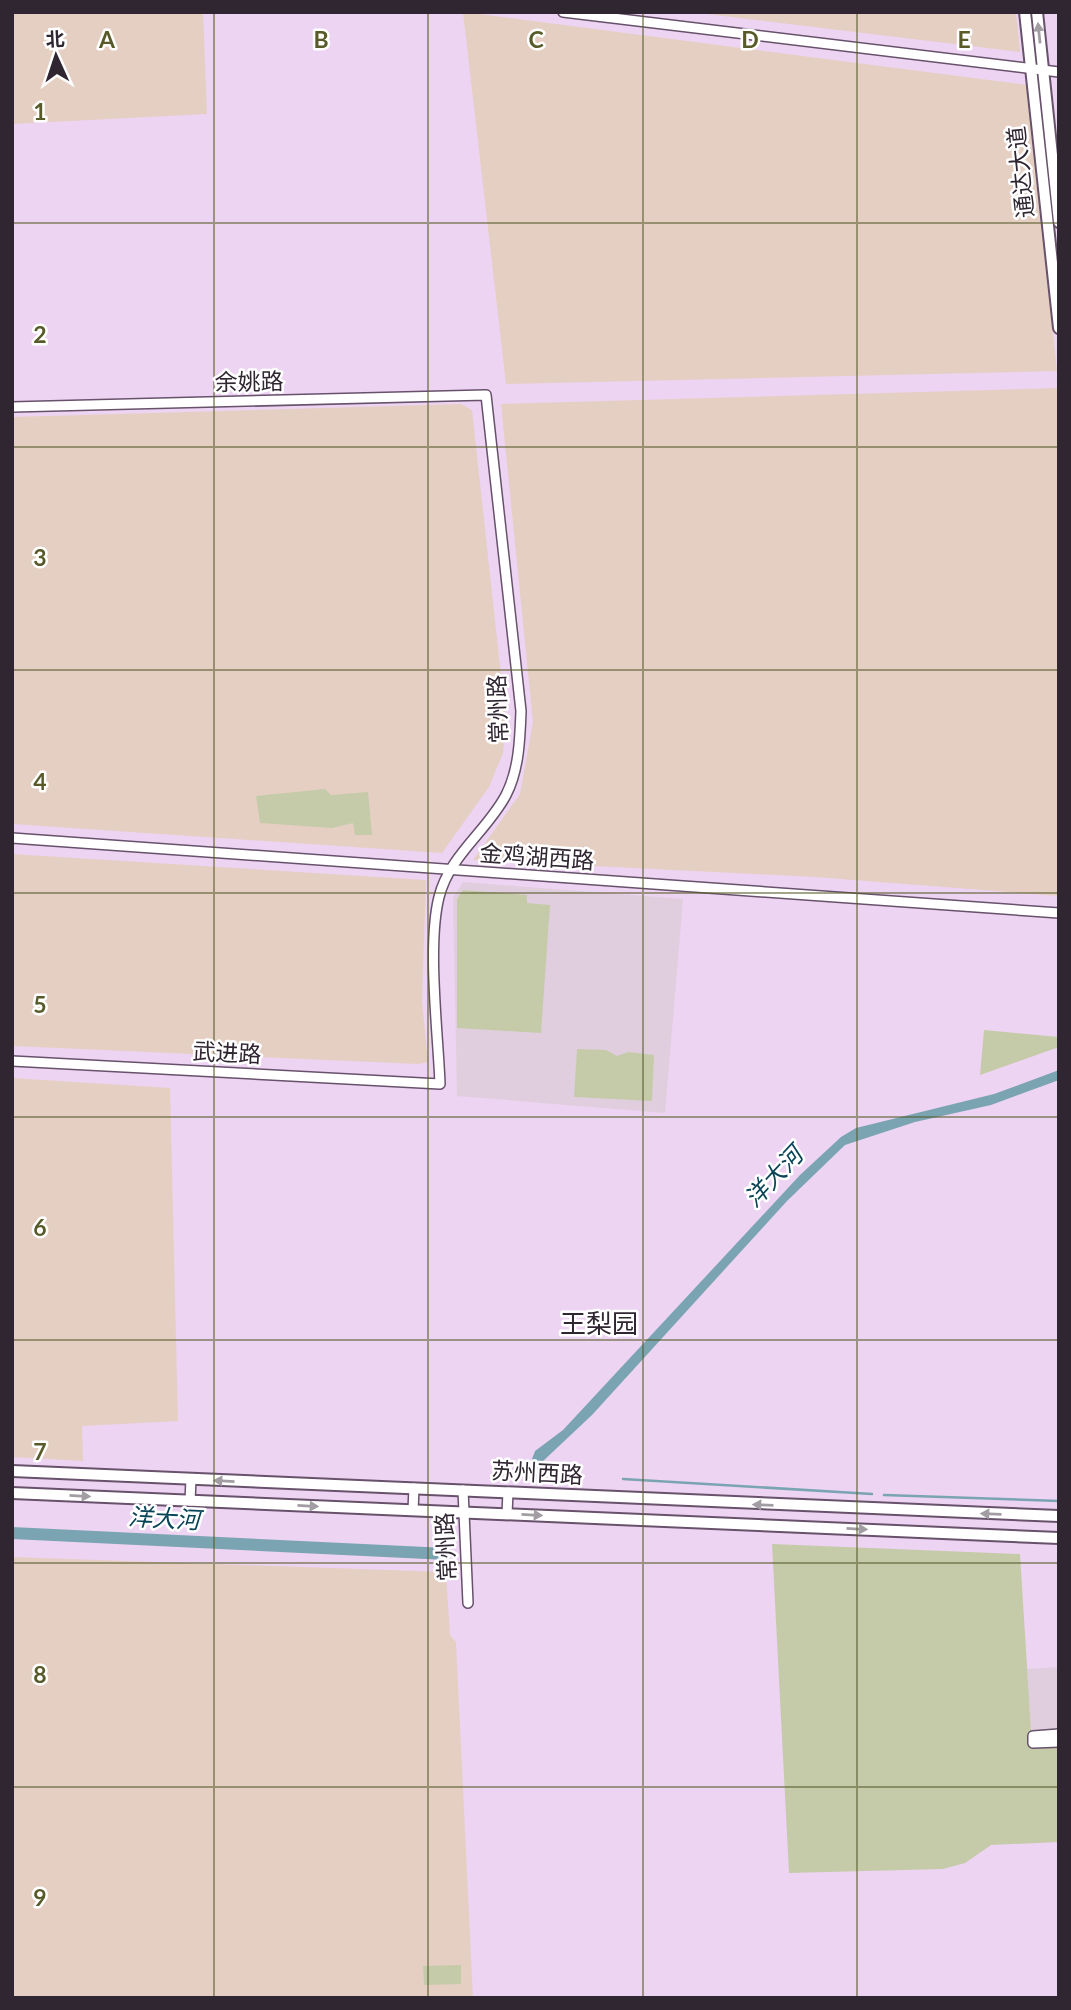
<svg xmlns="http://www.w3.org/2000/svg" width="1071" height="2010" font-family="Lato,'Noto Sans SC',sans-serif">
  <rect width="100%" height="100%" fill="#edd4f2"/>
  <!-- industrial -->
  <g fill="#e5cfc3">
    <path d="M12,12H203L207,114L12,124Z"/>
    <path d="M463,12L1027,85L1057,371L506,384Z"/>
    <path d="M691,12H1016L1020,52Z"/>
    <path d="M1058,388L1059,896L815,877L473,860L520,794L533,722L501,404Z"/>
    <path d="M461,404L472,410L506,721L503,753L489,787L442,853L12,824V417Z"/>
    <path d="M12,854L426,880L422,1001L428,1062L418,1064L12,1046Z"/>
    <path d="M12,1078L170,1088L178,1421L82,1426L83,1461L12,1457Z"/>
    <path d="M12,1557L446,1572L450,1635L456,1642L473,1998H12Z"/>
  </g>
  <!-- education -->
  <g fill="#e0cede">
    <path d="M463,882L683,899L665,1113L457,1096L453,898Z"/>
    <path d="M1059,1667V1729L1031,1731L1027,1669Z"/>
  </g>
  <!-- green -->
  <g fill="#c5cba9">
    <path d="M325,789L331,795L368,792L372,835H355L353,823L332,828L260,823L256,796Z"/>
    <path d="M463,890L527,895V903L550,905L541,1033L457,1028V899Z"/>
    <path d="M984,1030L1059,1037V1047L980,1075Z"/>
    <path d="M577,1049L606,1050L617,1056L628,1052L654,1055L652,1101L574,1097Z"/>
    <path d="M772,1544L1020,1554L1032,1747L1059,1746V1842L991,1845L965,1863L943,1869L789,1873Z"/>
    <path d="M461,1965V1984L424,1985L423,1966Z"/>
  </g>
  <!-- water -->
  <g fill="#7ba4b3">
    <path d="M1059,1070V1080L991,1105L915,1122L845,1145L787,1201L592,1415L541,1463L538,1479L525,1478L535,1451L563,1430L800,1175L841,1137L856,1128L994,1094Z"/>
    <path d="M12,1527L447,1548V1560L12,1539Z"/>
  </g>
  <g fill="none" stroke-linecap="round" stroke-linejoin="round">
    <!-- stream -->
    <g stroke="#7ba4b3" stroke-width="2.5">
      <path d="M623,1479L872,1494"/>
      <path d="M884,1495L1059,1501"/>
    </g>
    <defs>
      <g id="minor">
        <path d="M563,12L1059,72"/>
        <path d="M12,407L486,395L521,711C520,739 519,770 506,795C487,831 449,856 439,897C427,945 438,1032 440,1084L12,1061"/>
        <path d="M12,838L1059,913"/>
        <path d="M463,1490L468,1603"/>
        <path d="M190,1501L191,1479"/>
        <path d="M413,1510L414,1488"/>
        <path d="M507,1514L508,1492"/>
        <path d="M1059,1734L1033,1736V1743L1059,1742"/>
      </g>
      <g id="major">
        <path d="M1025,12L1059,328"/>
        <path d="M1037,12L1059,222"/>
        <path d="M12,1471L1059,1516"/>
        <path d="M12,1493L1059,1538"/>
      </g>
    </defs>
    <!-- minor casing -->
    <use href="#minor" stroke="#67516b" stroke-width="12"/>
    <!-- major casing -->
    <use href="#major" stroke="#67516b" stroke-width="14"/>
    <!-- minor -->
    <use href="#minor" stroke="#fff" stroke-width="9"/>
    <!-- major -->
    <use href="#major" stroke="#fff" stroke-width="10"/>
  </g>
  <!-- one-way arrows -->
  <defs><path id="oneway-solid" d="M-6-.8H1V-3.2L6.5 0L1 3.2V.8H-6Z" transform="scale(1.75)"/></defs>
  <g fill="#a19da2">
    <use href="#oneway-solid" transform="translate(1039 33) rotate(-96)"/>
    <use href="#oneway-solid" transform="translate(224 1481) rotate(-177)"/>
    <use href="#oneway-solid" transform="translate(80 1496) rotate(3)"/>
    <use href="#oneway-solid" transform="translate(763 1505) rotate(-178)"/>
    <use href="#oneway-solid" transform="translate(308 1506) rotate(3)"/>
    <use href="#oneway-solid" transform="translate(991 1514) rotate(-178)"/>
    <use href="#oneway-solid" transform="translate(532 1515) rotate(3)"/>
    <use href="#oneway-solid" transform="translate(857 1529) rotate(3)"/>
  </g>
  <!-- grid -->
  <path fill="none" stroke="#585b29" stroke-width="2" stroke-opacity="0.55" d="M214,12V1998M428,12V1998M643,12V1998M857,12V1998M12,223H1059M12,447H1059M12,670H1059M12,893H1059M12,1117H1059M12,1340H1059M12,1563H1059M12,1787H1059"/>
  <g text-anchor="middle" stroke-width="5" stroke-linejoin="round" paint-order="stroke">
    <!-- street labels -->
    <g font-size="23" fill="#2f2631" stroke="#fff">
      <text transform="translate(1021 172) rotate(-96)" y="8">通达大道</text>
      <text transform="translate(249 382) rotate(-1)" y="8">余姚路</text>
      <text transform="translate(498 709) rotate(-92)" y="8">常州路</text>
      <text transform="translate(537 857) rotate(4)" y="8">金鸡湖西路</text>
      <text transform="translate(227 1053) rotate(3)" y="8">武进路</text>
      <text transform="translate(537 1473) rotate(3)" y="8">苏州西路</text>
      <text transform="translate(446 1547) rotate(-93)" y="8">常州路</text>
    </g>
    <!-- water labels -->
    <g font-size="24" font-style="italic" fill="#0a4557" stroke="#fff">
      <text transform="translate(774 1177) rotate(-47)" y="8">洋大河</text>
      <text transform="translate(164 1519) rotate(3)" y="8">洋大河</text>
    </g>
    <!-- quarter labels -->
    <g font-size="26" fill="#2f2631" stroke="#fff">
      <text x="599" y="1333">王梨园</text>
    </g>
  </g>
  <g font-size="23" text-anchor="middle" font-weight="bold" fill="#585b29" stroke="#fff" stroke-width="5" stroke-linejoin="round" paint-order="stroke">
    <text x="107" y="48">A</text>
    <text x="321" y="48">B</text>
    <text x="536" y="48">C</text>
    <text x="750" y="48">D</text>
    <text x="964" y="48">E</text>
    <text x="40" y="120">1</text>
    <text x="40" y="343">2</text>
    <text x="40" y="566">3</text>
    <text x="40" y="790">4</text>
    <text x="40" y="1013">5</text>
    <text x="40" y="1236">6</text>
    <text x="40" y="1460">7</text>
    <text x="40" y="1683">8</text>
    <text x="40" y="1906">9</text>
  </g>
  <!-- border -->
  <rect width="1071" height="2010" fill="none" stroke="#2f2631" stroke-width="28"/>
  <!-- north arrow -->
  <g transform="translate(56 56) rotate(357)" stroke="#ffffff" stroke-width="5" paint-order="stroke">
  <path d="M0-5L12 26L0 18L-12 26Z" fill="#2f2631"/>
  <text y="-10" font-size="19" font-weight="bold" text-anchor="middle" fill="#2f2631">北</text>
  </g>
</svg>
